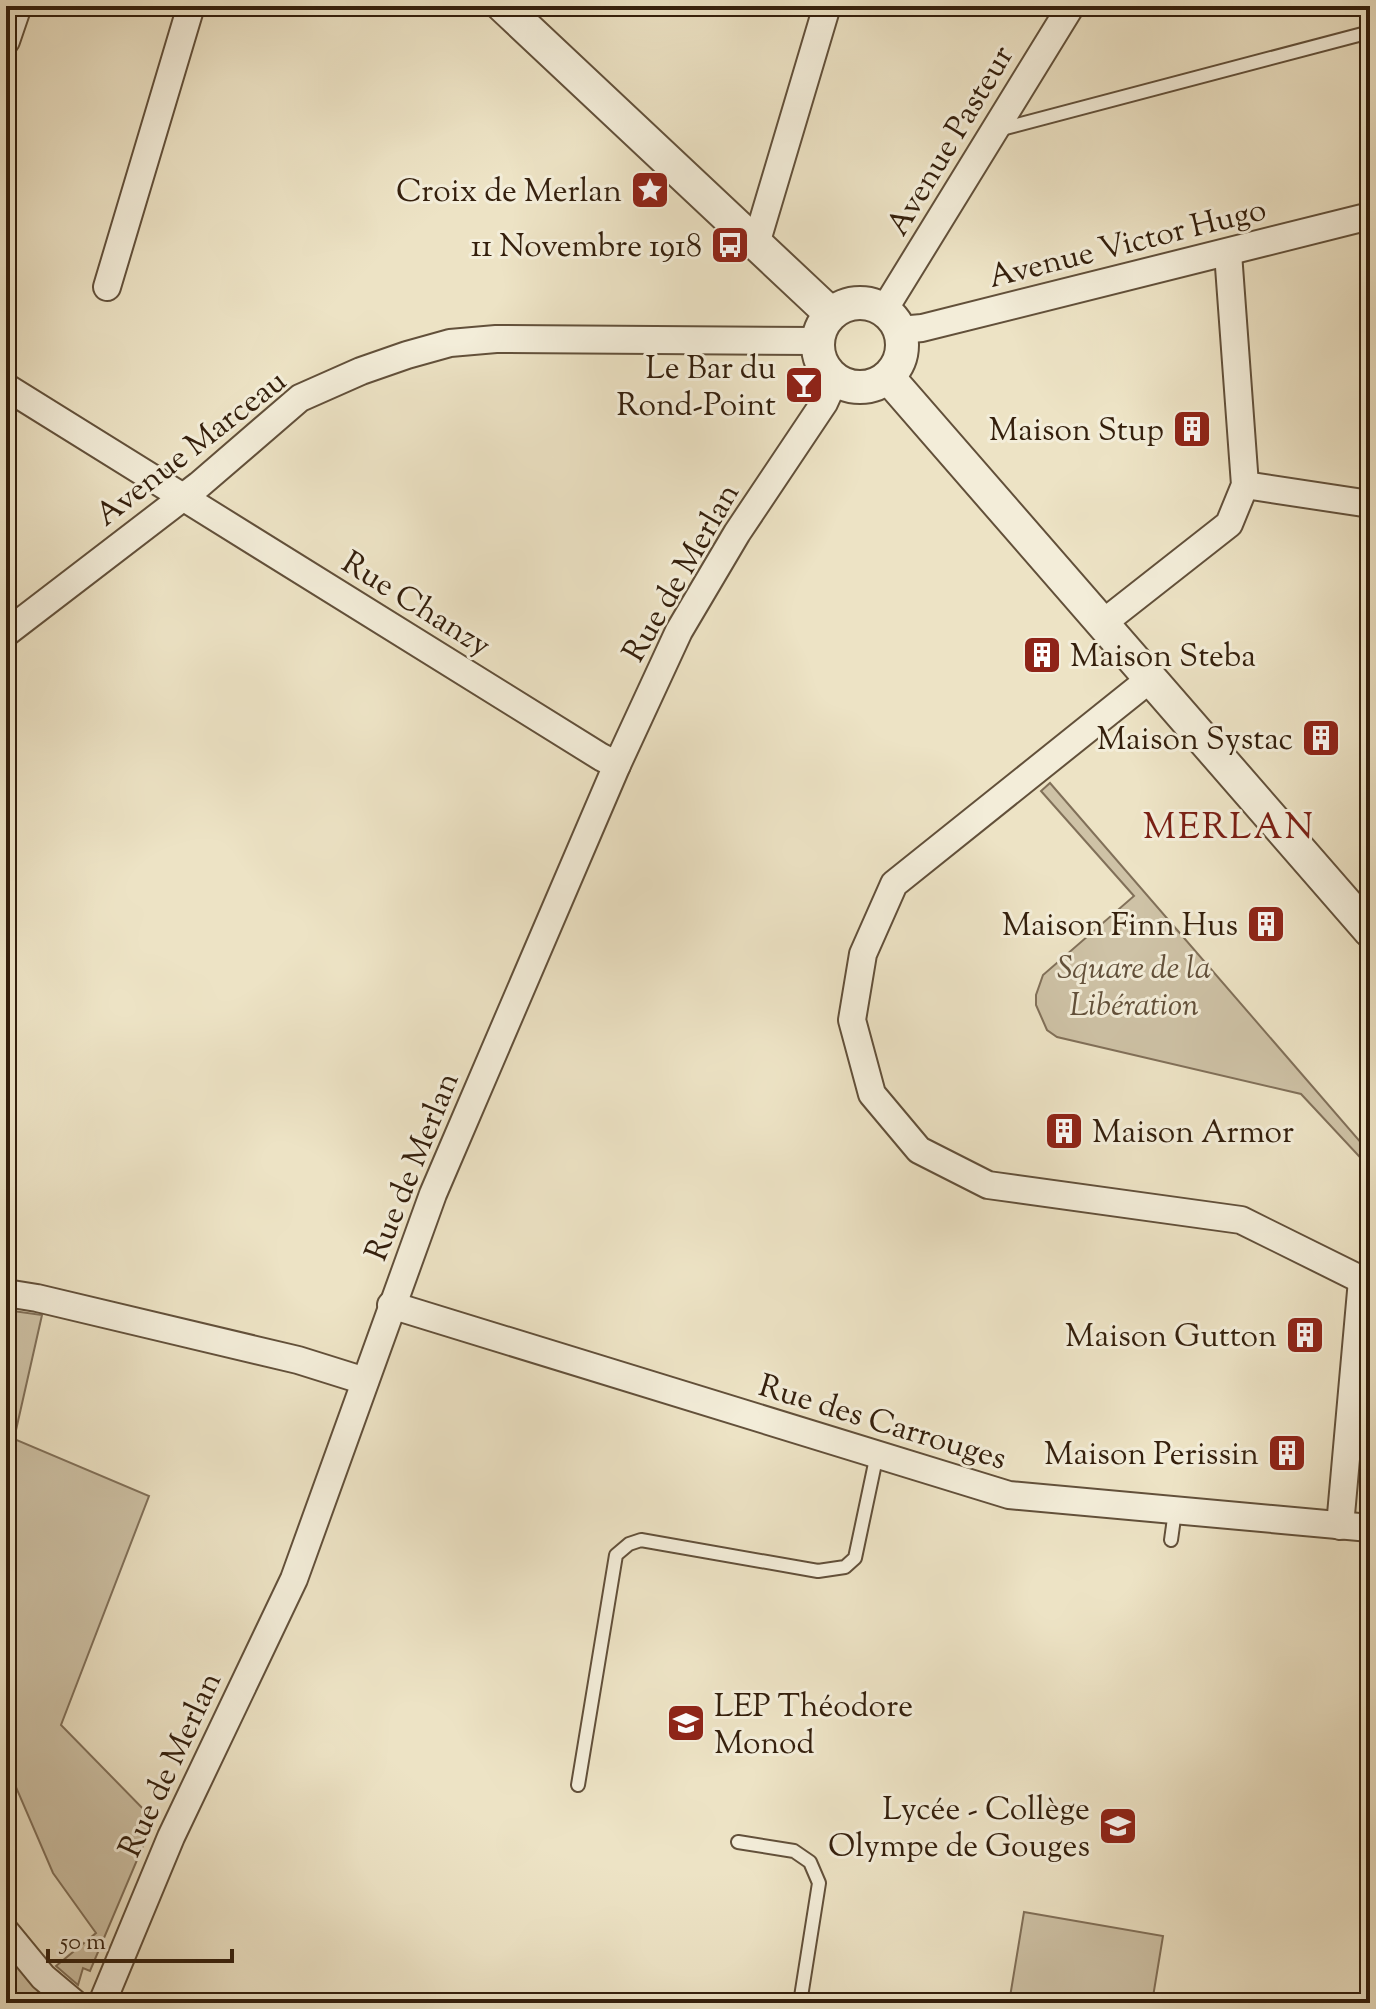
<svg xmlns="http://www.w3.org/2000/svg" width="1376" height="2009" font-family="'Sorts Mill Goudy',serif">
  <rect width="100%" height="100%" fill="#ede3c5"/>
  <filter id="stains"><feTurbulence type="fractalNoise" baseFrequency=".0025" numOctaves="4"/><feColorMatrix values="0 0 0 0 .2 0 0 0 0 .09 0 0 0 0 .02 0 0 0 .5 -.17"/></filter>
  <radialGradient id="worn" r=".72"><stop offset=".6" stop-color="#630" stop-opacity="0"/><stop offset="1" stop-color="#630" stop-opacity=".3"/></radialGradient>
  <!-- green -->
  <g fill="#cec2a6" stroke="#817059" stroke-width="2">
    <path d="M1050,783L1370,1153V1168L1301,1094L1057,1037L1047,1030L1036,1005V995L1043,975L1134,896L1041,791Z"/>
    <path d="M6,1310L42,1315L14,1439L149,1496L61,1725L154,1820L90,1971L83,1968L78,1985L56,1966L96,1933L53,1873L6,1764Z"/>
    <path d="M1024,1912L1163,1936L1152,2003H1009Z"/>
    <path d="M6,1947L56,2003H6Z"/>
  </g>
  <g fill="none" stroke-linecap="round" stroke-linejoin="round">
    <defs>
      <g id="service">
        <path d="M998,130L1370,32"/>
        <path d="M1171,1540L1175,1511"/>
        <path d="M578,1785L616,1555L629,1544L641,1540L818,1571L845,1567L855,1558L877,1454"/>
        <path d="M738,1842L794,1851L810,1862L819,1883L800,2003"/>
      </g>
      <g id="minor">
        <path d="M6,41L18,6"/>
        <path d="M756,244L827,6"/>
        <path d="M107,287L191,6"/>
        <path d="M884,310L1071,6"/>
        <path d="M900,330L922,328L1370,216"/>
        <path d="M6,387L601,757L617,765"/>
        <path d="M1245,485L1370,504"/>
        <path d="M1103,623L1229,524L1245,485L1228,253"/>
        <path d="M6,633L199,485L300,398L361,371L407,355L450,343L496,339L818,341"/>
        <path d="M1150,679L894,884L863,954L852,1020L872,1094L919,1150L988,1185L1241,1220L1362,1280"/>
        <path d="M6,1293L37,1298L298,1360L365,1381"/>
        <path d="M391,1305L1009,1495L1370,1528"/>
        <path d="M1340,1526L1362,1280L1370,1273"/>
        <path d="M6,1932L43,1977L74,2003"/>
        <path d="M102,2003L171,1837L294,1579L433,1194L617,765L679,631L737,533L824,403L835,379"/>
      </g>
      <g id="tertiary">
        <path d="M503,6L831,314"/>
        <circle cx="860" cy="345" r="42"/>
        <path d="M888,377L1370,931"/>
      </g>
    </defs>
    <!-- service casing -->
    <use href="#service" stroke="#62503a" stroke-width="16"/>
    <!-- minor casing -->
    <use href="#minor" stroke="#62503a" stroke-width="30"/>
    <!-- tertiary casing -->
    <use href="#tertiary" stroke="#62503a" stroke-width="36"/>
    <!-- service -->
    <use href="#service" stroke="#f3edd9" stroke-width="12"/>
    <!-- minor -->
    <use href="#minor" stroke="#f3edd9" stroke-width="26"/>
    <!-- tertiary -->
    <use href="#tertiary" stroke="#f3edd9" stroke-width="32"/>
  </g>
  <!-- icons -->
  <defs>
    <symbol id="sight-square" viewBox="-11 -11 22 22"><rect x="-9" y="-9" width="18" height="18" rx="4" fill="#8f2418" stroke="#f3edd9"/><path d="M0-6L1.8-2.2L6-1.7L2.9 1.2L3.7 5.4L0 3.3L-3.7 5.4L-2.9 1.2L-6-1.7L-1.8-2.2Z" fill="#fff"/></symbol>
    <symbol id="bus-square" viewBox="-11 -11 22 22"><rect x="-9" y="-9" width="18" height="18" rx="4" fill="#8f2418" stroke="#f3edd9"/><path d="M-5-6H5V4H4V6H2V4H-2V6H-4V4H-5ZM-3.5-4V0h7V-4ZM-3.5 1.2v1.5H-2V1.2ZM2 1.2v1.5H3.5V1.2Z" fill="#fff"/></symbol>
    <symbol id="bar-square" viewBox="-11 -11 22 22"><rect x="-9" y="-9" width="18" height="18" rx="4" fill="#8f2418" stroke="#f3edd9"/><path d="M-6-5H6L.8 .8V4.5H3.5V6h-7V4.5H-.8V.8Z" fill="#fff"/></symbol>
    <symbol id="building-square" viewBox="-11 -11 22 22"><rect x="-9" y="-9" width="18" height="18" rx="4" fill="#8f2418" stroke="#f3edd9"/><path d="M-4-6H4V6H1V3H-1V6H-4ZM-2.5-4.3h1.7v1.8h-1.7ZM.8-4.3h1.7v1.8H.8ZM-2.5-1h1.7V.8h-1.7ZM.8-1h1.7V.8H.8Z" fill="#fff"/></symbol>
    <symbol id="school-square" viewBox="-11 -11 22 22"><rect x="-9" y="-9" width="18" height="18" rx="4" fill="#8f2418" stroke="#f3edd9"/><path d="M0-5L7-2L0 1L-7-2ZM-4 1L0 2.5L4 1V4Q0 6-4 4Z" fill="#fff"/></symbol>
  </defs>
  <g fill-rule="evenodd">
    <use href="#sight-square" x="628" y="168" width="44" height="44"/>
    <use href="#bus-square" x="708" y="223" width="44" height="44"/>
    <use href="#bar-square" x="782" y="363" width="44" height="44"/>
    <use href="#building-square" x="1170" y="407" width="44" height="44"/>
    <use href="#building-square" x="1020" y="633" width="44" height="44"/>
    <use href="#building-square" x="1299" y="716" width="44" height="44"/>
    <use href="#building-square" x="1244" y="902" width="44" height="44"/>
    <use href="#building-square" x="1042" y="1109" width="44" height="44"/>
    <use href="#building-square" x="1283" y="1313" width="44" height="44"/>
    <use href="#building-square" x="1265" y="1431" width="44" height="44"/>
    <use href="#school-square" x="664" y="1701" width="44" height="44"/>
    <use href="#school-square" x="1096" y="1804" width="44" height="44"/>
  </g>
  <g text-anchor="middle" stroke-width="6" stroke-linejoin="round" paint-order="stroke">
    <!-- street labels -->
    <g font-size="32" fill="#341f0c" stroke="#f3edd9">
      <text transform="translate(949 140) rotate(-59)" y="11">Avenue Pasteur</text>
      <text transform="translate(1127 242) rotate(-14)" y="11">Avenue Victor Hugo</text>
      <text transform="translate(190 447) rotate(-38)" y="11">Avenue Marceau</text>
      <text transform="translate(680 572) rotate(-60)" y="11">Rue de Merlan</text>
      <text transform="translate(417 603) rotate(32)" y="11">Rue Chanzy</text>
      <text transform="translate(411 1166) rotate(-68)" y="11">Rue de Merlan</text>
      <text transform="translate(883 1421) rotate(17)" y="11">Rue des Carrouges</text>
      <text transform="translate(169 1764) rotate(-65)" y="11">Rue de Merlan</text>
    </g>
    <!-- poi labels -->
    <g font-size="32" fill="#341f0c" stroke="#f3edd9" text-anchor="end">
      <text x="622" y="201">Croix de Merlan</text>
      <text x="702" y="256">11 Novembre 1918</text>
      <text x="776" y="378">Le Bar du<tspan x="776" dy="37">Rond-Point</tspan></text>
      <text x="1164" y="440">Maison Stup</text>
      <text x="1070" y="666" text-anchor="start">Maison Steba</text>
      <text x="1293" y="749">Maison Systac</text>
      <text x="1238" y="935">Maison Finn Hus</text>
      <text x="1092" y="1142" text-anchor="start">Maison Armor</text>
      <text x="1277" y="1346">Maison Gutton</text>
      <text x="1259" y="1464">Maison Perissin</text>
      <text x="714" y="1716" text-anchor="start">LEP Théodore<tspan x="714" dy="37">Monod</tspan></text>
      <text x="1090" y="1819">Lycée - Collège<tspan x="1090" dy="37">Olympe de Gouges</tspan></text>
    </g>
    <!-- park labels -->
    <g font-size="32" font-style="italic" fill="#62503a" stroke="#f3edd9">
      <text x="1134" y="978">Square de la<tspan x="1134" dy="37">Libération</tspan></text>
    </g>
    <!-- quarter labels -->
    <g font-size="36" letter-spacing="2" fill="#7a1f14" stroke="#f3edd9">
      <text x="1229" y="838">MERLAN</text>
    </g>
  </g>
  <!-- margin -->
  <rect width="1376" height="2009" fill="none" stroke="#ede3c5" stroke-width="32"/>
  <rect x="8" y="8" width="1360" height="1993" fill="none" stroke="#341f0c" stroke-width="4"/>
  <rect x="16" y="16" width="1344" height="1977" fill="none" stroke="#341f0c" stroke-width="2"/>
  <!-- scale -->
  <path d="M48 1949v12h184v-12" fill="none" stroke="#341f0c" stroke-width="4"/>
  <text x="60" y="1949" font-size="24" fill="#341f0c" stroke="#f3edd9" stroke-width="6" paint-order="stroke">50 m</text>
  <rect width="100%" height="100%" filter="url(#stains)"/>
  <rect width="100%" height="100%" fill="url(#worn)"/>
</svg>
